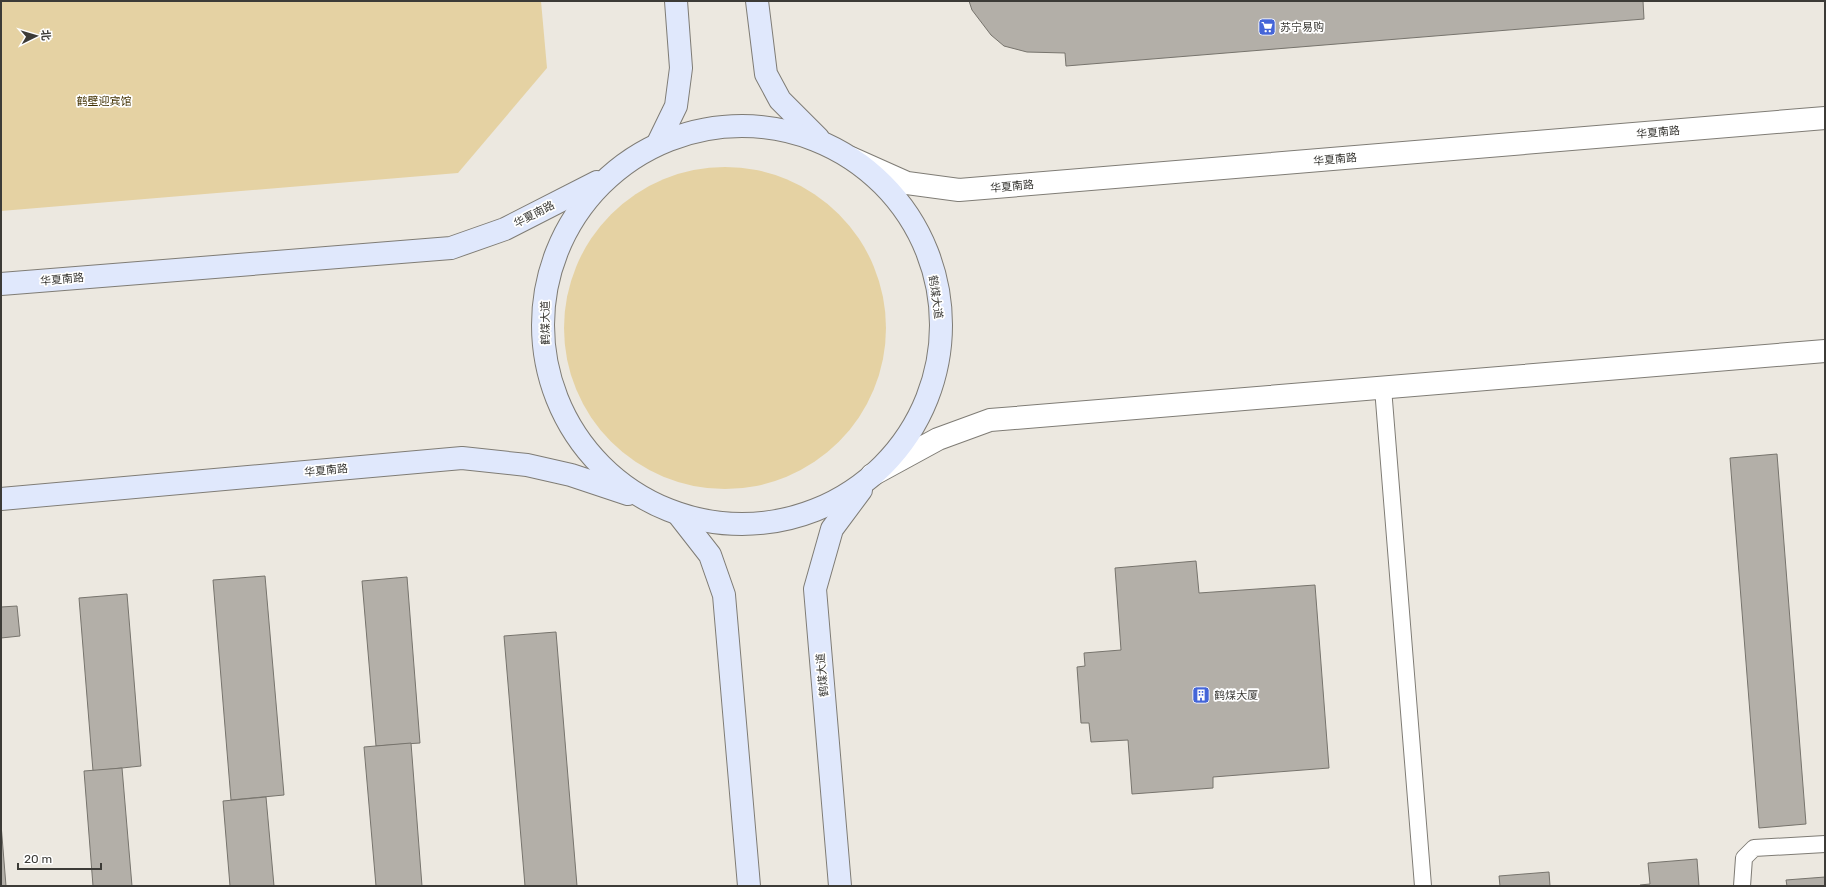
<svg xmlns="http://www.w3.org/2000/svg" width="1826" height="887" font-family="Rubik,'Noto Sans SC',sans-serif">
  <rect width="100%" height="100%" fill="#ece8e0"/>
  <!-- green -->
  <g fill="#e5d2a3">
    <path d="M1,1H541L547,68L458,173L1,211Z"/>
    <circle cx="725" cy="328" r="161"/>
  </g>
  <!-- building -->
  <g fill="#b3afa8" stroke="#77746d">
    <path d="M969,1H1643L1644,19L1066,66L1065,53L1027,52L1004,46L991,35L972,10Z"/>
    <path d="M1777,454L1806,824L1759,828L1730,458Z"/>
    <path d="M1196,561L1199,593L1315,585L1329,768L1213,777V788L1132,794L1128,740L1091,742L1089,723H1081L1077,667L1085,666L1084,653L1121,650L1115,568Z"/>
    <path d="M265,576L284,795L231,800L213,580Z"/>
    <path d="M407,577L420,743L376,746L362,581Z"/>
    <path d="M127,594L141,766L93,771L79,598Z"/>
    <path d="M17,606L20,636L1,638V607Z"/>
    <path d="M556,632L577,886H525L504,636Z"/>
    <path d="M411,743L422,886H376L364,747Z"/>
    <path d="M122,768L132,886H93L84,771Z"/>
    <path d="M266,797L274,886H230L223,801Z"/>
    <path d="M1,824L6,886H1Z"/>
    <path d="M1697,859L1699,886H1640V885L1650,884L1648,863Z"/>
    <path d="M1549,872L1550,886H1500L1499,876Z"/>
    <path d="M1825,877V886H1787L1786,880Z"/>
  </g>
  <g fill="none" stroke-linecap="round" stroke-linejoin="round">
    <defs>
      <g id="service">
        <path d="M1383,388L1423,886"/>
        <path d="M1742,886L1744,858L1754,848L1825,844"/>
      </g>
      <g id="tertiary">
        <path d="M851,158L907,183L959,190L1825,118"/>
        <path d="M872,475L938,439L990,420L1825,351"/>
      </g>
      <g id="secondary">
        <path d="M757,1L766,74L780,100L818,138"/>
        <circle cx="742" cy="325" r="199"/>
        <path d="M658,143L676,106L681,68L676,1"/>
        <path d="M1,284L451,248L505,229L597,182"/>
        <path d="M1,499L462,458L527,465L571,475L628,494"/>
        <path d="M678,514L710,555L724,595L749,886"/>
        <path d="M840,886L815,589L832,529L861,490"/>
      </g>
    </defs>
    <!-- service casing -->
    <use href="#service" stroke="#7f7c75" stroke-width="18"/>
    <!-- tertiary casing -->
    <use href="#tertiary" stroke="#7f7c75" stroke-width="24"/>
    <!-- secondary casing -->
    <use href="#secondary" stroke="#7f7c75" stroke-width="24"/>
    <!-- service -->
    <use href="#service" stroke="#fff" stroke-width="16"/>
    <!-- tertiary -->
    <use href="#tertiary" stroke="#fff" stroke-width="22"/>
    <!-- secondary -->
    <use href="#secondary" stroke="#e0e8fc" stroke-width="22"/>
  </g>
  <!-- icons -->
  <defs>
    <symbol id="supermarket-square" viewBox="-11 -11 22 22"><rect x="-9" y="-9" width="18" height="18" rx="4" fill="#4465d8" stroke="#fff"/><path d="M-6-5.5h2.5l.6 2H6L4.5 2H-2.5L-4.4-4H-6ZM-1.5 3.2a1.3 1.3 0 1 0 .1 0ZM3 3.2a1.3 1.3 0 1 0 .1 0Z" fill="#fff"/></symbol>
    <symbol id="building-square" viewBox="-11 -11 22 22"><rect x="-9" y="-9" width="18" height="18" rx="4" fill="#4465d8" stroke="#fff"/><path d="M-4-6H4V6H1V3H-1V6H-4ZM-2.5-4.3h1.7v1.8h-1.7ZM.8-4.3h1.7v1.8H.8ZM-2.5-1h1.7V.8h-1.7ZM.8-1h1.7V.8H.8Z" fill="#fff"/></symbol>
  </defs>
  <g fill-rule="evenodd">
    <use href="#supermarket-square" x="1257" y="17" width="20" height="20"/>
    <use href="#building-square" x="1191" y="685" width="20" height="20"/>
  </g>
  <g text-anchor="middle" stroke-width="3.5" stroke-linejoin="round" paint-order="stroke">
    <!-- poi labels -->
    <g font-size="11" fill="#3c3b37" stroke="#fff" text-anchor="start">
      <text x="1280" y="31">苏宁易购</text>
      <text x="1214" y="699">鹤煤大厦</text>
    </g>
    <!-- park labels -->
    <g font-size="11" fill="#403001" stroke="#fff">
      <text x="104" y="105">鹤壁迎宾馆</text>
    </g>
    <!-- street labels -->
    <g font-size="11" fill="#3c3b37" stroke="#fff">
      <text transform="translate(1658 132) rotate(-5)" y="4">华夏南路</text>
      <text transform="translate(1335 159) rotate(-5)" y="4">华夏南路</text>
      <text transform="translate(1012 186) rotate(-5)" y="4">华夏南路</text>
      <text transform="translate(534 214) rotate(-27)" y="4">华夏南路</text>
      <text transform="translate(62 279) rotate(-5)" y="4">华夏南路</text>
      <text transform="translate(936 297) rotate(82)" y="4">鹤煤大道</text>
      <text transform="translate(545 323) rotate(-90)" y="4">鹤煤大道</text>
      <text transform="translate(326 470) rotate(-5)" y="4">华夏南路</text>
      <text transform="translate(822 675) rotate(-95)" y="4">鹤煤大道</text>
    </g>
  </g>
  <!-- border -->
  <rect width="1826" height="887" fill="none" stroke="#3c3b37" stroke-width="4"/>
  <!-- north arrow -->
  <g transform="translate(36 36) rotate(85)" stroke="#ffffff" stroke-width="3" paint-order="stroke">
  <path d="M0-3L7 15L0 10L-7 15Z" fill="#3c3b37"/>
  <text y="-6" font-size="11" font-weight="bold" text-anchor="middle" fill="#3c3b37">北</text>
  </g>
  <!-- scale -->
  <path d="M18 863v6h83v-6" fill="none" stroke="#3c3b37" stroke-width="2"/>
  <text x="24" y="863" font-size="12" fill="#3c3b37" stroke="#ffffff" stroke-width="3" paint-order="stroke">20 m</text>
</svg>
